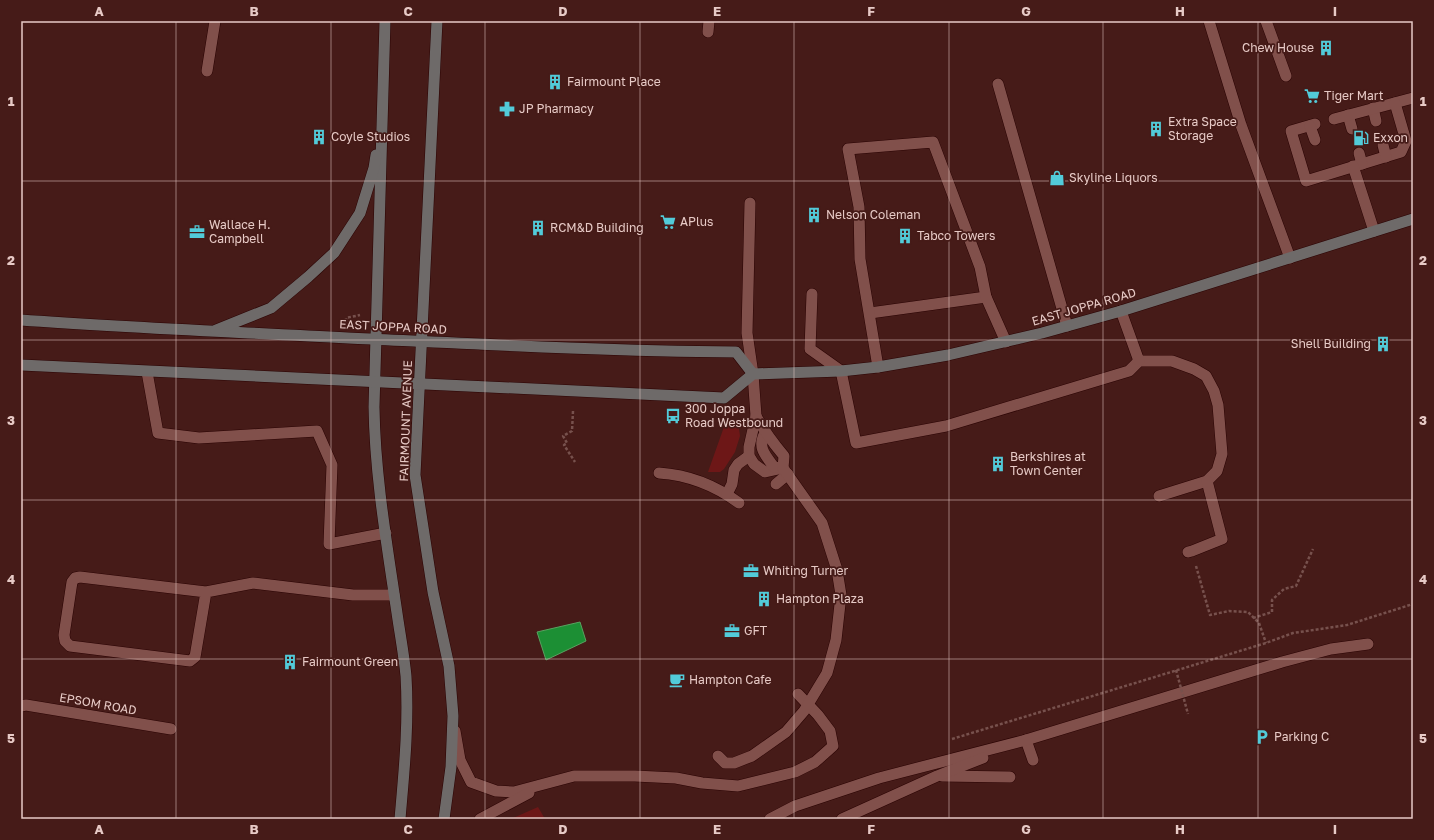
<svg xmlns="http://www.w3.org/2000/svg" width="1434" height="840" font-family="'Golos Text',sans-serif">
  <rect width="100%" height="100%" fill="#461b18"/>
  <!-- green -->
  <g fill="#6d1717">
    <path d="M728,419L738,421L740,436L735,452L724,469L720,472H708L725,424Z"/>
    <path d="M538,807L545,819H511Z"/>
  </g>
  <!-- water -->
  <path fill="#1c8f34" stroke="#59a160" d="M580,622L586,641L546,660L537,632Z"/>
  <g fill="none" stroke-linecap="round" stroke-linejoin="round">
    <defs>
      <g id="service">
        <path d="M1209,21L1241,125L1290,258"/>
        <path d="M1266,21L1286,76"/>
        <path d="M708,32L709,21"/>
        <path d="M207,71L215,21"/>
        <path d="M998,84L1067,326"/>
        <path d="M1373,108L1376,121"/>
        <path d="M1348,115L1352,129"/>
        <path d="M1334,119L1413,98"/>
        <path d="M1315,124L1291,131L1306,181L1401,152L1406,141L1395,103"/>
        <path d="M1310,126L1315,140"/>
        <path d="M1383,145L1386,157"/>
        <path d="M1359,153L1362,164"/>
        <path d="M1353,166L1374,231"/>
        <path d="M750,203L747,333L753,374L756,416L749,447V456L754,464L765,472L783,468"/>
        <path d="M812,294L810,349L841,371L856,443L946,426L1129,371L1139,361H1172L1194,369L1206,376L1214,391L1218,405L1222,454L1217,471L1207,481L1159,496"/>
        <path d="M1121,311L1139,361"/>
        <path d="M870,313L986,297"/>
        <path d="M878,367L860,259L859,207L848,149L933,142L980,267L986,297L1006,342"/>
        <path d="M147,372L158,433L199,438L317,431L332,465L329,544L386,533"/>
        <path d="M765,433C757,447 765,455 774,467L783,468"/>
        <path d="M659,473C689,475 716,486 739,503"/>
        <path d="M776,484L788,474"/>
        <path d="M727,494L732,484L734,470L738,464L749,456"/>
        <path d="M1188,552L1192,551L1222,539L1207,481"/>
        <path d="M206,592L195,657L190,661L70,646L65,641L64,635L72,582L75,578L80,577L206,592L253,583L353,595H394"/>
        <path d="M455,731L460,760L471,782L496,791L514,792L574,776H635L676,778L702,783L738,786L795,772L815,762L833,746L830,731L818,715L798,694"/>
        <path d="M1026,740L1033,760"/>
        <path d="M718,756L725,763H734L752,756L786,732L804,711L827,673L836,640L841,595L837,570L822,523L783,468L784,456C773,443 764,431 756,416"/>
        <path d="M942,776L1010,777"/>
        <path d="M480,819L529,793"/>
        <path d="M770,819L795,806L879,778L1026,740L1282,662L1331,649L1368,644"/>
        <path d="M842,819L937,776L983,758"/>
      </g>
      <path id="minor" d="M21,706L26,705L171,729"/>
      <g id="secondary">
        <path d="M385,21L374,407C375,476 387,545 397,613C400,634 404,655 406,676C409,724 404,772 400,819"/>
        <path d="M437,21L415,475L433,592L449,666L453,716L451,767L444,819"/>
        <path d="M21,320C130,328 239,332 348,338C477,344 606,351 736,352L753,374"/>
        <path d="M216,330L271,308L308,277L334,253L360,213L374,168L376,155"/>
        <path d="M21,365L724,398L753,374L841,371L878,367L948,355L1042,333L1121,311L1413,219"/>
      </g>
    </defs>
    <!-- service casing -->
    <use href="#service" stroke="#2a0303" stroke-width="12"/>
    <!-- minor casing -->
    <use href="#minor" stroke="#2a0303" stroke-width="12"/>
    <!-- secondary casing -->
    <use href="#secondary" stroke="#2a0303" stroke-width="12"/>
    <!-- path -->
    <g stroke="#77514d" stroke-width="2.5" stroke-dasharray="3 2" stroke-linecap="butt">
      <path d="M346,321V318L360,315"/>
      <path d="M573,411L572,431L563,436L567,443L564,445L575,462"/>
      <path d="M1196,566L1210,615L1229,611L1248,612L1259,623L1266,643"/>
      <path d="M1253,618L1272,612V600L1284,589L1296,586L1313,549"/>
      <path d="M952,739L1266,643L1293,633L1347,625L1413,604"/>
    </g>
    <!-- service -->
    <use href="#service" stroke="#81504b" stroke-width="11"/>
    <!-- minor -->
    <use href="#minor" stroke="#81504b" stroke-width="11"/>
    <!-- secondary -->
    <use href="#secondary" stroke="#6e6a69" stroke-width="11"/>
    <!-- path-bridge -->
    <path stroke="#77514d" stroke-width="2.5" stroke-dasharray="3 2" stroke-linecap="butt" d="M1176,670L1188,714"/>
  </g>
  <!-- grid -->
  <path fill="none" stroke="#e7cac6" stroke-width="1" stroke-opacity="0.55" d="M176,21V819M331,21V819M485,21V819M640,21V819M794,21V819M949,21V819M1103,21V819M1258,21V819M21,181H1413M21,340H1413M21,500H1413M21,659H1413"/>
  <!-- icons -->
  <defs>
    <symbol id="building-bare" viewBox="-9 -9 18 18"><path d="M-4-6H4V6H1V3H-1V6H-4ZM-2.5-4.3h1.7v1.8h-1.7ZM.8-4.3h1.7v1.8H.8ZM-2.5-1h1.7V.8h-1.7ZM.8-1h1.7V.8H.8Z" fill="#52cbd9" stroke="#461b18" stroke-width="2.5" paint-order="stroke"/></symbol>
    <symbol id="supermarket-bare" viewBox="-9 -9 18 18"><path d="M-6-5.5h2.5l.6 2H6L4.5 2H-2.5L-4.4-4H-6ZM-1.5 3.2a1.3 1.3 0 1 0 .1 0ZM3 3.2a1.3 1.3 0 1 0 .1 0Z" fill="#52cbd9" stroke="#461b18" stroke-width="2.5" paint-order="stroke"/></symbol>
    <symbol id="pharmacy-bare" viewBox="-9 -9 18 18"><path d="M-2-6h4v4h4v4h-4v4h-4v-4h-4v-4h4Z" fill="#52cbd9" stroke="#461b18" stroke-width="2.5" paint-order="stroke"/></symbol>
    <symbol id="fuel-bare" viewBox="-9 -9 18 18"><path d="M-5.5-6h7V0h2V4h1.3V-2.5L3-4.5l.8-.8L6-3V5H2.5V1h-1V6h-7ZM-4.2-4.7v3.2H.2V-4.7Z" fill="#52cbd9" stroke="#461b18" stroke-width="2.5" paint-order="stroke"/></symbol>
    <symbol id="shop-bare" viewBox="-9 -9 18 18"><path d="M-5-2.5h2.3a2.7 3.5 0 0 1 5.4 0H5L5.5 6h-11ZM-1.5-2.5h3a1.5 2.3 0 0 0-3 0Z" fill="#52cbd9" stroke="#461b18" stroke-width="2.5" paint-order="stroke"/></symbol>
    <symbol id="office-bare" viewBox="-9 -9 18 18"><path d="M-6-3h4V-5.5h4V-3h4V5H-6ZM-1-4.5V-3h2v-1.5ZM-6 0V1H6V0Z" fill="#52cbd9" stroke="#461b18" stroke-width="2.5" paint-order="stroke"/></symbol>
    <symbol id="bus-bare" viewBox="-9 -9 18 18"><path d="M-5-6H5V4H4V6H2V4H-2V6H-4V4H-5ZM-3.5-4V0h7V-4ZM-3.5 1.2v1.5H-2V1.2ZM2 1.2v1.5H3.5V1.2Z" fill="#52cbd9" stroke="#461b18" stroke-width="2.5" paint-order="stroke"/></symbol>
    <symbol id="cafe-bare" viewBox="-9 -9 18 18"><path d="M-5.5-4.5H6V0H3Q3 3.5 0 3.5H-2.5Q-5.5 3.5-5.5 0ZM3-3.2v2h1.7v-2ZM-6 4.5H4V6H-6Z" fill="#52cbd9" stroke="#461b18" stroke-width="2.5" paint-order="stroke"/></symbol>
    <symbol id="parking-bare" viewBox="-9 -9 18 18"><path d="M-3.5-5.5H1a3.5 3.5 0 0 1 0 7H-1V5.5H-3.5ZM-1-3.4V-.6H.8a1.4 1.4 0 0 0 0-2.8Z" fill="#52cbd9" stroke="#461b18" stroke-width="2.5" paint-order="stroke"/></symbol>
  </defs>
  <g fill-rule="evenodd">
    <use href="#building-bare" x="1315" y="37" width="22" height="22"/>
    <use href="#building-bare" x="544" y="71" width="22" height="22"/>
    <use href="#supermarket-bare" x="1301" y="85" width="22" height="22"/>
    <use href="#pharmacy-bare" x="496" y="98" width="22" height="22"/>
    <use href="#building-bare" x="1145" y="118" width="22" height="22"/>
    <use href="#building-bare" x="308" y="126" width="22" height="22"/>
    <use href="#fuel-bare" x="1350" y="127" width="22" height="22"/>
    <use href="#shop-bare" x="1046" y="167" width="22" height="22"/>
    <use href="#building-bare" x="803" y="204" width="22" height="22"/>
    <use href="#supermarket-bare" x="657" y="211" width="22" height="22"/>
    <use href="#building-bare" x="527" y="217" width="22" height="22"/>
    <use href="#office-bare" x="186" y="221" width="22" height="22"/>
    <use href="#building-bare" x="894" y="225" width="22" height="22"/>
    <use href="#building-bare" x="1372" y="333" width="22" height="22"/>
    <use href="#bus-bare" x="662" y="405" width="22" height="22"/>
    <use href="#building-bare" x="987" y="453" width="22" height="22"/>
    <use href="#office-bare" x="740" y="560" width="22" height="22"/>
    <use href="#building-bare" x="753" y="588" width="22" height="22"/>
    <use href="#office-bare" x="721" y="620" width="22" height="22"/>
    <use href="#building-bare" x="279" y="651" width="22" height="22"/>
    <use href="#cafe-bare" x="666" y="669" width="22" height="22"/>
    <use href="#parking-bare" x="1251" y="726" width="22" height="22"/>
  </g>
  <g text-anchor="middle" stroke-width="3.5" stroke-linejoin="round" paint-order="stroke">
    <!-- poi labels -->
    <g font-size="12" fill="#e7cac6" stroke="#461b18" text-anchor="start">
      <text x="1314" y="52" text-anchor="end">Chew House</text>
      <text x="567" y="86">Fairmount Place</text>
      <text x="1324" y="100">Tiger Mart</text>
      <text x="519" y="113">JP Pharmacy</text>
      <text x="1168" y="126">Extra Space<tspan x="1168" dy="14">Storage</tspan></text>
      <text x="331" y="141">Coyle Studios</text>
      <text x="1373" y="142">Exxon</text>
      <text x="1069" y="182">Skyline Liquors</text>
      <text x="826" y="219">Nelson Coleman</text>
      <text x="680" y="226">APlus</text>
      <text x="209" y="229">Wallace H.<tspan x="209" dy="14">Campbell</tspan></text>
      <text x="550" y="232">RCM&amp;D Building</text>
      <text x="917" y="240">Tabco Towers</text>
      <text x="1371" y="348" text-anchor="end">Shell Building</text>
      <text x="685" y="413">300 Joppa<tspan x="685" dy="14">Road Westbound</tspan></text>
      <text x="1010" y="461">Berkshires at<tspan x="1010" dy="14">Town Center</tspan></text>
      <text x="763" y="575">Whiting Turner</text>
      <text x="776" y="603">Hampton Plaza</text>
      <text x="744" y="635">GFT</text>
      <text x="302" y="666">Fairmount Green</text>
      <text x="689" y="684">Hampton Cafe</text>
      <text x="1274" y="741">Parking C</text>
    </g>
    <!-- street labels -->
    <g font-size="12" fill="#e7cac6" stroke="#461b18">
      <text transform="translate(1084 307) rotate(-16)" y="4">EAST JOPPA ROAD</text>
      <text transform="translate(393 327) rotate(3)" y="4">EAST JOPPA ROAD</text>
      <text transform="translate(406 421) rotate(-88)" y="4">FAIRMOUNT AVENUE</text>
      <text transform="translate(98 704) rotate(10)" y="4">EPSOM ROAD</text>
    </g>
  </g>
  <!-- border -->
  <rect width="1434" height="840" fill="none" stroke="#461b18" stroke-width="44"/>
  <rect x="22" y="22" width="1390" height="796" fill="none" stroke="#e7cac6" stroke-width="1.5"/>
  <g font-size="13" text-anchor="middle" font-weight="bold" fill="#e7cac6">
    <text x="99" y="16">A</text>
    <text x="254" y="16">B</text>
    <text x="408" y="16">C</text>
    <text x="563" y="16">D</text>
    <text x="717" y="16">E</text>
    <text x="871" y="16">F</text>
    <text x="1026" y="16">G</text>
    <text x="1180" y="16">H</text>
    <text x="1335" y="16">I</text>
    <text x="11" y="106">1</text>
    <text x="1423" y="106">1</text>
    <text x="11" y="265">2</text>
    <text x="1423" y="265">2</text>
    <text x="11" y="425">3</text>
    <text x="1423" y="425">3</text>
    <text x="11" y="584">4</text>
    <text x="1423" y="584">4</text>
    <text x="11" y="743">5</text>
    <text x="1423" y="743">5</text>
    <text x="99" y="834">A</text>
    <text x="254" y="834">B</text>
    <text x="408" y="834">C</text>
    <text x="563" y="834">D</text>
    <text x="717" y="834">E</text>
    <text x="871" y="834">F</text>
    <text x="1026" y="834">G</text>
    <text x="1180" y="834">H</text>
    <text x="1335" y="834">I</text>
  </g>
</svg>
